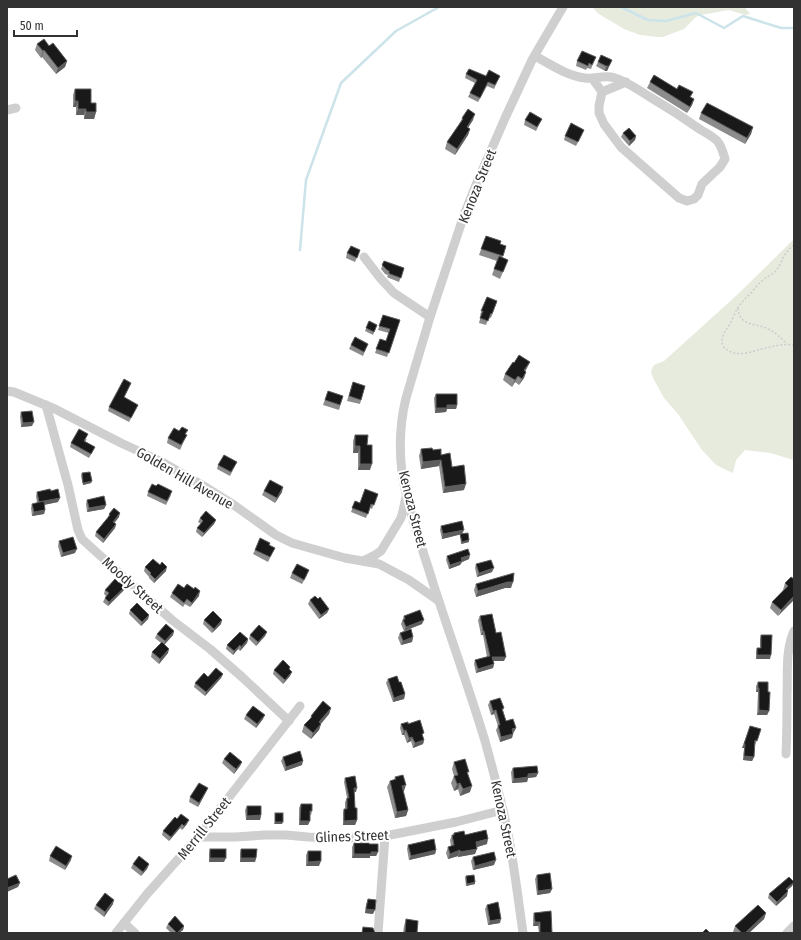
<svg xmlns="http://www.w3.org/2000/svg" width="801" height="940" font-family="'Fira Sans Condensed',sans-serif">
  <rect width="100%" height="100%" fill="#fff"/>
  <!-- green -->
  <g fill="#e7ebde">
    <path d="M592,7H745L750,14L745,15L729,10L701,15L696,17L684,29L663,37H657L640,35L624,29L599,14Z"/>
    <path d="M794,239V460L770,453L745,450L736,460L733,473L716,465L702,450L678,414L664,398L653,378L651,371L654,365L664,361L737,295Z"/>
  </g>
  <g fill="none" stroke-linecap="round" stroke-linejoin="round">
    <!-- stream -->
    <g stroke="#cce3ea" stroke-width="2.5">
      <path d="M621,7L648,20L666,21L696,13L724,28L743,16L781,28H794"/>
      <path d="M300,250L306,180L341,83L396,31L439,7"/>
    </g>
    <!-- path -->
    <g stroke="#ccc" stroke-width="1.5" stroke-dasharray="2 2" stroke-linecap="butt">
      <path d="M794,245C782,253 783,263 775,272C771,275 766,277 762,281C758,284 755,288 752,292C746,298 740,303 736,311C734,315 732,320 730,324C726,330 722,335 722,341C722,347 726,350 731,352C743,357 758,349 770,347C778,345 786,344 794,345"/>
      <path d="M738,308C739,326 754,323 766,328C774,331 781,338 787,344"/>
    </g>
    <!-- minor -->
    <g stroke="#cfcfcf" stroke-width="9">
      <path d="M535,56C550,64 567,76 585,78C595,80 603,74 615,78C628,82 638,90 650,97C667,107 684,118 701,130C706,133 714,137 718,142C722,147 723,153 725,159L720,167L702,184L698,195L694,199L687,201L679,198L621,147L604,124L599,113V106L602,92L592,78"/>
      <path d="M602,92L626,82"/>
      <path d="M7,110L16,108"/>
      <path d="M364,257L381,279L394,293L430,317"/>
      <path d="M7,391L14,392L55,409L121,443L160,461L207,488L231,503L276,535L292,543L345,558L379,564L409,580L439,601"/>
      <path d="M46,405L68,485L78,530L82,539L139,591L172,620L210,649L242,677L289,721"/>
      <path d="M363,561L375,555L381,551L401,518L403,511L406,497"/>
      <path d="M786,754C787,734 787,715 787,695C788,674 785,651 794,631"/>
      <path d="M198,837H236L265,835H286L308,837L347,838L385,836L456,822L503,810"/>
      <path d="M124,923L135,933"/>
      <path d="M116,933L147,894L198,837L300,706"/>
      <path d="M378,933L385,836"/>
      <path d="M523,933C518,898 514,863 507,829C501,799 493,770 485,741C469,688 450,636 433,583C422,547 408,510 402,473C399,448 400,422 406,398L430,317L464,215L478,180L506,116L532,60L543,41L563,7"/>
      <path d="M787,933L794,926"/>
    </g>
  </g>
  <!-- wall -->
  <g fill="#8c8c8c">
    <path d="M37,44L49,46L67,61L65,67L56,74L42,57L41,58L35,50Z"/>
    <path d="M577,61H594L591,69L587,68L586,70L576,66Z"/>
    <path d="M598,62L610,64L607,71H605L596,66Z"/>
    <path d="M466,74L486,76H500L494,89L487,86L478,102L468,97L475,83L465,78Z"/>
    <path d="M650,82L691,97L694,99L692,105L687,113L647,88Z"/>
    <path d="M75,89L91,103L96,112L94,119H84V115H76V107H73V95Z"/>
    <path d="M701,113L753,127L751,134L745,144L699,119Z"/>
    <path d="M462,118L473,120L468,128L470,129L468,135L455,155L445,149L447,142L461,121Z"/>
    <path d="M542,119L536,131L524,125L525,120Z"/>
    <path d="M623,133L636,136L635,140L629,146L621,137Z"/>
    <path d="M582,134L576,146L564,140L565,136Z"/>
    <path d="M486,236L500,244L506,246L502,258L508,260L500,279L492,275L497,261L479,255Z"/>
    <path d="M360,250L355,262L346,258L347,253Z"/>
    <path d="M384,261L404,268L399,282L389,278L387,277L388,275L385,274L381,269Z"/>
    <path d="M487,297L497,301L491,318L489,317L486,325L479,323L481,315H480Z"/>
    <path d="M383,315L400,320L387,357L375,353L380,339L386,341L389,333L378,330Z"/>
    <path d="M369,321L377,325L373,335L365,331Z"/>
    <path d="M368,344L363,356L349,349L351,345Z"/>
    <path d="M527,368L525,371L526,372L524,378L519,385L515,382L512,387L503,380L505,374Z"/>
    <path d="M353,382L365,386L360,404L347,401Z"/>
    <path d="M131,383L124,398L138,405L129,422L108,411L109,407Z"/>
    <path d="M328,391L343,396L339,410L323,405Z"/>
    <path d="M436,394L457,405L456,409H447L446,412L435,413L434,398Z"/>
    <path d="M21,412L32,426L21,427L20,416Z"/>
    <path d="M186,435L185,439L180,450L167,443L168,438Z"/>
    <path d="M355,435L367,445L370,470H358V453H353V441Z"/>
    <path d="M87,439L85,442L93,451L89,458L70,447L71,443Z"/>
    <path d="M421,449L433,450L441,455L452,467L464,490L443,493L439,466L421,469L419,456Z"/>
    <path d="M218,465L235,466L230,476L217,469Z"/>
    <path d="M82,473L92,481L91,483L83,485L81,476Z"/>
    <path d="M51,491L58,502L44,505L45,510L44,514L32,516L31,508L32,504L37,503L36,496L37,492Z"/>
    <path d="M264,491L282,492L275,503L262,495Z"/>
    <path d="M148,492L171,495L166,505L147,496Z"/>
    <path d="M378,494L372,509L370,508L366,518L351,512L355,501L360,503Z"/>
    <path d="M87,500L106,505L104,509L87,512L86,504Z"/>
    <path d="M109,514L119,517L114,523L116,524L115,528L103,543L95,536L96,532L108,518Z"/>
    <path d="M200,518L216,520L214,524L202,537L196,532L197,528L201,524L198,522Z"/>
    <path d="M441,526L462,534L442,539L440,530Z"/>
    <path d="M460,534L469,540V542L461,544L460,536Z"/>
    <path d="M59,541L75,553L61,557L58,546Z"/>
    <path d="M269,545L275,548L268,562L253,554L255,550Z"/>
    <path d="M447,556L469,559L462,562L460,565L449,569L446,560Z"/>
    <path d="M476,564L492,572L477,577L475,568Z"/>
    <path d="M145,567L166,571L154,583L149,578V577L144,571Z"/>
    <path d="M292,573L307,575L302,584L290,578Z"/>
    <path d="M794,579L778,616L770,608L772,602L783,590L785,583Z"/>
    <path d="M476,584L511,588H505L476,597L474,590Z"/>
    <path d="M184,588L194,589L199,596L190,607L185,604L183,607L170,597L172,593Z"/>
    <path d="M105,590H124L108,606L103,602L106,596L104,594Z"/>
    <path d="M310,600L329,609L327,613L319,619L308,604Z"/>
    <path d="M130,610L149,615L148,619L141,626L129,614Z"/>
    <path d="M404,616L422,624L404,631L401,624Z"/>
    <path d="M480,616L496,633L504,661H494V664L493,668L476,673L474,664L475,660L487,657L483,635H481L478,620Z"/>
    <path d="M204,620L221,624L212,633L203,624Z"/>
    <path d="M174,631L173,635L164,645L168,653L159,664L151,657L152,652L161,643L155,638L157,634Z"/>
    <path d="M267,632L265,636L256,646L249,639L250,635Z"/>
    <path d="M400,633L413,637L412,642L401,645L398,638Z"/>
    <path d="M761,635L770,659H756V652L757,648H760V639Z"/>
    <path d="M248,639L247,643L240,651L238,649L233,655L226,649L227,645Z"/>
    <path d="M274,670L290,676L283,684L273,674Z"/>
    <path d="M223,674L221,678L205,696L194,687L195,683L208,677Z"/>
    <path d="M388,679L399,682L405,694L404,699L393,702L386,683Z"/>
    <path d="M758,682L768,692L769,711L767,715H757L758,692H756V686Z"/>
    <path d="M490,701L504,708L503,710L506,721L514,732L513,733L512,738L500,742L496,730L498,726L494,714L491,715L488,705Z"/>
    <path d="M331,708L329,714L321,724L319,730L311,739L302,732L304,725L310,719L311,716Z"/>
    <path d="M246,715L263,719L256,728L244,719Z"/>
    <path d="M401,724H408L424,740L423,744L413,748L411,741L407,743L404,735H402L400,728Z"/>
    <path d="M750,726L761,729L755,745H754V757L752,761L743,760L744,748H742Z"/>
    <path d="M283,757L302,765L285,771L281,761Z"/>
    <path d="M224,759L242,762L240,766L234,774L222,763Z"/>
    <path d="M454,762L468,774L470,792L460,796L458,789L454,791L451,783L454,776L452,769Z"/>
    <path d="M513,768L538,773L536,777L528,778L527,782L512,783L511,772Z"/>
    <path d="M395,777L404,791L403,792L408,810L406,816L395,818L387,787L390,781L394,780Z"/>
    <path d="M345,778L356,792H354L355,808L357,820L355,825H343V813L344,809H345V802L347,798L344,782Z"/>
    <path d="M206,792L198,807L189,802L190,797Z"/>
    <path d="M301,804L312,811L311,815H310L308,825H299V808Z"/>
    <path d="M247,806L261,815L260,820H246L245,810Z"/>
    <path d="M177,819L187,824L182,830L180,828L169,841L162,835L163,831Z"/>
    <path d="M454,833L465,835L487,844L477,847L475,854L458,857V856L448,859L446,853L448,847L451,846L450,840L452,835H453Z"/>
    <path d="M354,843L369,844L378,852L376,856H370V858H352V847Z"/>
    <path d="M408,845L436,850L435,854L409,860L407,849Z"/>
    <path d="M210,849L224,862H209V853Z"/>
    <path d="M241,849L256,858L255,862H240V853Z"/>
    <path d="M308,851L319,866H306V855Z"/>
    <path d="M50,856L71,860L65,870L49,861Z"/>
    <path d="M473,857L494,865L473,870L471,861Z"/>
    <path d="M133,864H149L147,869L141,876L131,868Z"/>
    <path d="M537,875L552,889L550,893L537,895L535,879Z"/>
    <path d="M466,876L475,882V884L466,886L465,878Z"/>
    <path d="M794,882L792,886L787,890V896L776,906L768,898L769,894Z"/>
    <path d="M368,899L373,914L365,913L366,904Z"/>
    <path d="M113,904L104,917L94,909L96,905Z"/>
    <path d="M487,905L500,923L488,925L485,909Z"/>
    <path d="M534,913L552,933H539L538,926H533V917Z"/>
    <path d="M766,913L764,919L749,933H734L733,932L735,926Z"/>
    <path d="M406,919L417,933H403L404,926Z"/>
    <path d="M168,924L184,926L183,930L179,933H171L166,928Z"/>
  </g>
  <!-- shaded-wall -->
  <g fill="#5e5e5e">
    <path d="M44,50L42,57L41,58L43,51Z"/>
    <path d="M612,60L607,71H605L606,66Z"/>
    <path d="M67,61L65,67L56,74L58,68Z"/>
    <path d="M694,99L692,105L687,113Z"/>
    <path d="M75,101H78L76,107H73Z"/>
    <path d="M78,109H86L84,115H76Z"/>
    <path d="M86,112H96L94,119H84Z"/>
    <path d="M475,114L473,120L464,133L467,127Z"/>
    <path d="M753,127L751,134L745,144L747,138Z"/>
    <path d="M470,129L468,135L455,155L457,149Z"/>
    <path d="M636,136L635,140L629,146L630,141Z"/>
    <path d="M530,362L527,368L522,376L524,370Z"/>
    <path d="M526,372L524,378L519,385L522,379Z"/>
    <path d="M518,376L515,382L512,387L515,380Z"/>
    <path d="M447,405H457L456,409H447L446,412L435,413L436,408Z"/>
    <path d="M34,422L32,426L21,427L23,423Z"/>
    <path d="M355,446H360L358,453H353Z"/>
    <path d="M441,460L439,466L421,469L423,462Z"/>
    <path d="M360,464H372L370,470H358Z"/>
    <path d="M92,481L91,483L83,485V483Z"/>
    <path d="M466,484L464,490L443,493L445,487Z"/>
    <path d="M283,487L282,492L275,503L277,498Z"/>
    <path d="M60,498L58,502L38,506L39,502Z"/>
    <path d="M106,505L104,509L87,512L89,508Z"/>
    <path d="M45,510L44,514L32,516L34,512Z"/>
    <path d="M120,513L119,517L112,526L113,522Z"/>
    <path d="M216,520L214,524L202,537L204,533Z"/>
    <path d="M116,524L115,528L103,543L104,539Z"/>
    <path d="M464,530L462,534L442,539L443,534Z"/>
    <path d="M469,540V542L461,544L462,542Z"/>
    <path d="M77,549L75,553L61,557L63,553Z"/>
    <path d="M470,555L469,559L462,562L460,565L449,569L450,565L461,558Z"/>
    <path d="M167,567L166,571L154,583L155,579Z"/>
    <path d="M494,568L492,572L477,577L479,573Z"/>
    <path d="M508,582H513L511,588H505L476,597L478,591Z"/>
    <path d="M126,586L124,590L108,606L109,602Z"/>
    <path d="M200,591L199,596L190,607L192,603Z"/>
    <path d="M794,596V600L778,616L781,610Z"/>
    <path d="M329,609L327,613L319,619L321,615Z"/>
    <path d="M149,615L148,619L141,626L142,622Z"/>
    <path d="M222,620L221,624L212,633L214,629Z"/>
    <path d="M424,620L422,624L404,631L406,627Z"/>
    <path d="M174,631L173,635L164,645L165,641Z"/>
    <path d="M483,631H484L483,635H481Z"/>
    <path d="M267,632L265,636L256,646L258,642Z"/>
    <path d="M413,637L412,642L401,645L403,641Z"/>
    <path d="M248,639L247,643L240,651L241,647Z"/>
    <path d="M240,645L238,649L233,655L234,651Z"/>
    <path d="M169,649L168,653L159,664L160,659Z"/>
    <path d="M757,655H771L770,659H756Z"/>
    <path d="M492,657H506L504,661H491Z"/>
    <path d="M494,664L493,668L476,673L478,669Z"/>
    <path d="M292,672L290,676L283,684L285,680Z"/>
    <path d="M223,674L221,678L205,696L206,692Z"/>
    <path d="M758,688H759L758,692H756Z"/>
    <path d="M405,694L404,699L393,702L394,698Z"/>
    <path d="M331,708L329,714L318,727L321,724L319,730L311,739L313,733L319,722Z"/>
    <path d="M496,710L494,714L491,715L493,711Z"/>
    <path d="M759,710L769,711L767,715H757Z"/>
    <path d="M265,715L263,719L256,728L257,724Z"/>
    <path d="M516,728L514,732L510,733L512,729Z"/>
    <path d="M406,730L404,735H402L404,731Z"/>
    <path d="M513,734L512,738L500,742L501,737Z"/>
    <path d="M412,737L411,741L407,743L409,738Z"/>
    <path d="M424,740L423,744L413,748L415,743Z"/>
    <path d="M744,744H745L744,748H742Z"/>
    <path d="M744,756L754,757L752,761L743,760Z"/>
    <path d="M303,761L302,765L285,771L286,767Z"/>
    <path d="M242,762L240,766L234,774L236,769Z"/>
    <path d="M538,773L536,777L528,778L527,782L512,783L514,779L528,774Z"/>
    <path d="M460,783L458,789L454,791L457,784Z"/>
    <path d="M406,785L404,791L400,792L402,786Z"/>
    <path d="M472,786L470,792L460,796L463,789Z"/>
    <path d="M208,788L206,792L198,807L199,803Z"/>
    <path d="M354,788H357L356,792H353Z"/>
    <path d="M408,810L406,816L395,818L397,812Z"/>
    <path d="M261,815L260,820H246L247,816Z"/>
    <path d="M189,820L187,824L182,830L184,826Z"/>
    <path d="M357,820L355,825H343L344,821Z"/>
    <path d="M300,821H310L308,825H299Z"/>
    <path d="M275,822H283L282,824H274Z"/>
    <path d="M182,824L180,828L169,841L171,837Z"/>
    <path d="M488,839L487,844L474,848L476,842Z"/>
    <path d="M477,849L475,854L458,857L460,852Z"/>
    <path d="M436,850L435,854L409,860L411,856Z"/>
    <path d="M460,850L458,856L448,859L450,854Z"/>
    <path d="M371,852H378L376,856H370V858H352L354,854Z"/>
    <path d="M72,856L71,860L65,870L66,866Z"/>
    <path d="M210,858H226L224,862H209Z"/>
    <path d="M241,858H256L255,862H240Z"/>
    <path d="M496,860L494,865L473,870L475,866Z"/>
    <path d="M321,861L319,866H306L308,862Z"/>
    <path d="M149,864L147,869L141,876L143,872Z"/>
    <path d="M475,882V884L466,886L467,884Z"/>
    <path d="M794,882L792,886L784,893L786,889Z"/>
    <path d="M20,883L18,887L7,892V888Z"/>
    <path d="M552,889L550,893L537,895L538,891Z"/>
    <path d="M788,891L787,896L776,906L777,902Z"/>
    <path d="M114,900L113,904L104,917L105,912Z"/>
    <path d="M366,909L375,910L373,914L365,913Z"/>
    <path d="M766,913L764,919L749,933H745Z"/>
    <path d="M501,919L500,923L488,925L490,921Z"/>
    <path d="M535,922H540L538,926H533Z"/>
    <path d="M184,926L183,930L179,933H177Z"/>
  </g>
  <!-- building -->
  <g fill="#191919" stroke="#5e5e5e">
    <path d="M44,39L49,46L53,43L67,61L58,68L44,50L43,51L37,44Z"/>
    <path d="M582,51L596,57L592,65L589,63L588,66L577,61Z"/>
    <path d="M601,55L612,60L609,66H606L598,62Z"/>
    <path d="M469,69L486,76L489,70L500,76L495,85L488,82L480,98L470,93L477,80L466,74Z"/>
    <path d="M654,75L677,89L679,85L693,92L690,97L694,99L690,107L650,82Z"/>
    <path d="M75,89H91V103H96V112H86V109H78V101H75Z"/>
    <path d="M707,103L753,127L747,138L701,113Z"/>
    <path d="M468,109L475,114L467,127L470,129L457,149L447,142L463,119L462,118Z"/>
    <path d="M530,112L542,119L537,127L525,120Z"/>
    <path d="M571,123L584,130L578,142L565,136Z"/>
    <path d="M629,128L636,136L630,141L623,133Z"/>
    <path d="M486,236L501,241L500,244L506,246L503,256L481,249Z"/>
    <path d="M351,246L360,250L357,258L347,253Z"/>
    <path d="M499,256L508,260L503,272L494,269Z"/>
    <path d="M384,261L404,268L401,278L390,274L389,273V271L387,270L382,265Z"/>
    <path d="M487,297L497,301L492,314L491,313L488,321L480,318L483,311H481Z"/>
    <path d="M383,315L400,320L389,353L376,349L380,339L386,341L390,329L379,326Z"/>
    <path d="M369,321L377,325L374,332L366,328Z"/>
    <path d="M355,337L368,344L364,352L351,345Z"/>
    <path d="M519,355L530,362L524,370L526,372L522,379L518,376L515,380L505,374L513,362L514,363Z"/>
    <path d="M124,379L131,383L124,397L138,405L131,418L109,407Z"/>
    <path d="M353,382L365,386L361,400L349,396Z"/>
    <path d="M328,391L343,396L340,405L325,400Z"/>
    <path d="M436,394H457V405H447V408H436Z"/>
    <path d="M32,411L34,422L23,423L21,412Z"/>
    <path d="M182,427L188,430L185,434L187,435L181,445L168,438L174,428L179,431Z"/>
    <path d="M79,429L88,434L84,441L95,447L91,454L71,443Z"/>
    <path d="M355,435H368L367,445H372V464H360V446H355Z"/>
    <path d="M432,448L433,450L441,449V455L450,453L452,467L464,465L466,484L445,487L441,460L423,462L421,449Z"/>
    <path d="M224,455L237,462L231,472L218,465Z"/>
    <path d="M90,472L92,481L83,483L82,473Z"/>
    <path d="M270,480L283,487L277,498L264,491Z"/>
    <path d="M152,484L156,486L158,484L172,491L167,501L148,492Z"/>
    <path d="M50,489L51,491L58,489L60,498L39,502L37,492Z"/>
    <path d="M365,489L378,494L374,505L371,504L368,514L352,508L355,501L360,503Z"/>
    <path d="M104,496L106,505L89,508L87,500Z"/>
    <path d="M44,501L45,510L34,512L32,504Z"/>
    <path d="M114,508L120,513L113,522L116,524L104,539L96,532L110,515L109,514Z"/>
    <path d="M206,511L216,520L204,533L197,528L203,521L200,518Z"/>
    <path d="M462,521L464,530L443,534L441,526Z"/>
    <path d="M468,533L469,540L462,542L460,534Z"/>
    <path d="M73,537L77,549L63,553L59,541Z"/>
    <path d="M260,538L270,543L269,545L275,548L270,557L255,550Z"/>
    <path d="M468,549L470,555L461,558L462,561L450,565L447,556Z"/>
    <path d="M153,559L160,565L162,562L167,567L155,579L150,574L151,573L145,567Z"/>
    <path d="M491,560L494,568L479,573L476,564Z"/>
    <path d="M297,564L309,570L304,580L292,573Z"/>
    <path d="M514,573L513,582H508L478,591L476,584Z"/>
    <path d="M791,577L794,579V596L781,610L772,602L788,586L785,583Z"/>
    <path d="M115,579L119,583L121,582L126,586L109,602L105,598L109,593L105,590Z"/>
    <path d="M178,584L184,588L187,584L194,589L195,587L200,591L192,603L187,599L184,603L172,593Z"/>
    <path d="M315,596L318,599L320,597L329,609L321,615L310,600Z"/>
    <path d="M137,603L149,615L142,622L130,610Z"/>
    <path d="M420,610L424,620L406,627L403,620L405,619L404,616Z"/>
    <path d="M213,611L222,620L214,629L204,620Z"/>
    <path d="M492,614L496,633L501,632L506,657H492L494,664L478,669L475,660L490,656L484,631H483L480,616Z"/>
    <path d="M166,624L174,631L165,641L157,634Z"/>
    <path d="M259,625L267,632L258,642L250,635Z"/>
    <path d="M411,629L413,637L403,641L400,633Z"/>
    <path d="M240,632L248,639L241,647L240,645L234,651L227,645Z"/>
    <path d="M761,635H772L771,655H757V648H761Z"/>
    <path d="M162,642L169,649L160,659L152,652Z"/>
    <path d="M283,660L290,667L289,669L292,672L285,680L274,670Z"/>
    <path d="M216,668L223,674L206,692L195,683L204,673L208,677Z"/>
    <path d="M397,676L399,682H401L405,694L394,698L388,679Z"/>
    <path d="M758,682H768V692H770L769,711L759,710V688H758Z"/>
    <path d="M500,698L504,708L502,709L506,721L513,719L516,728L512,729L513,734L501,737L498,725H500L496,710L493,711L490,701Z"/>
    <path d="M323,701L331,708L319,722L321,724L313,733L304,725L312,717L311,716Z"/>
    <path d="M253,706L265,715L257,724L246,715Z"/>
    <path d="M420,720L424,733L422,734L424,740L415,743L412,737L409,738L406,730L404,731L401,724L408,722V724Z"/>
    <path d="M750,726L761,729L757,741L755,740L754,757L744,756L745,744H744Z"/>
    <path d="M300,751L303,761L286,767L283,757Z"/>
    <path d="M230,752L242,762L236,769L224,759Z"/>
    <path d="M465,759L469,772H467L472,786L463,789L460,783L457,784L454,776L458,775L454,762Z"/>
    <path d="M537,766L538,773L528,774V777L514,779L513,768Z"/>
    <path d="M403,775L406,785L402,786L408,810L397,812L390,781L396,779L395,777Z"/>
    <path d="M355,776L357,788H354L355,808H357V820L344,821V809H347V798H349L345,778Z"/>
    <path d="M199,783L208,788L199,803L190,797Z"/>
    <path d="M301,804H312V811H310V821H300Z"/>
    <path d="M247,806H261V815L247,816Z"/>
    <rect x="275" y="813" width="8" height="9"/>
    <path d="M181,814L189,820L184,826L182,824L171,837L163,831L175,817L177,819Z"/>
    <path d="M486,830L488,839L476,842L477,849L460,852V850L450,854L448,847L454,845L452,835H454V833L464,831L465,835Z"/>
    <path d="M434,839L436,850L411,856L408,845Z"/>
    <path d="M354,843H369V844H378V852H371V854H354Z"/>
    <path d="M56,846L72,856L66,866L50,856Z"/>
    <rect x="210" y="849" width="16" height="9"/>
    <path d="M241,849H257L256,858H241Z"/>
    <path d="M308,851H321V861L308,862Z"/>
    <path d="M494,852L496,860L475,866L473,857Z"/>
    <path d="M139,856L149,864L143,872L133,864Z"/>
    <path d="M550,873L552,889L538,891L537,875Z"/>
    <path d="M16,875L20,883L7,888V879Z"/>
    <path d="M474,875L475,882L467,884L466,876Z"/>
    <path d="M789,877L794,882L786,889L788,891L777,902L769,894Z"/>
    <path d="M105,893L114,900L105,912L96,905Z"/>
    <path d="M368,899L376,900L375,910L366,909Z"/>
    <path d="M498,902L501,919L490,921L487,905Z"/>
    <path d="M758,905L766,913L745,933H742L735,926Z"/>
    <path d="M551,911L552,933H540V922H535L534,913Z"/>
    <path d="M175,916L184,926L177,933L168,924Z"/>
    <path d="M406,919L418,921L417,933H405Z"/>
    <path d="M363,927L373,928L375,933H362Z"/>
    <path d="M706,929L710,933H702Z"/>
  </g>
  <g text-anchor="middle" stroke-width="4" stroke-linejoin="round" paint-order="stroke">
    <!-- street labels -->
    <g font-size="14" fill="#323232" stroke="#fff">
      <text transform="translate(477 186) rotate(-68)" y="5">Kenoza Street</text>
      <text transform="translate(185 478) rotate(30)" y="5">Golden Hill Avenue</text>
      <text transform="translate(413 509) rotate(76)" y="5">Kenoza Street</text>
      <text transform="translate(133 585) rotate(42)" y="5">Moody Street</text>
      <text transform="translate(504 819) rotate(78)" y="5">Kenoza Street</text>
      <text transform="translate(204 828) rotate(-51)" y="5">Merrill Street</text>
      <text transform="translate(352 836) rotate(-2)" y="5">Glines Street</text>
    </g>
  </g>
  <!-- border -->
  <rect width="801" height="940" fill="none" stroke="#323232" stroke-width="16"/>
  <!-- scale -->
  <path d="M14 30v6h63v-6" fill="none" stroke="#323232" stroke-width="2"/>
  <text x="20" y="30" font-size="12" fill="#323232" stroke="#ffffff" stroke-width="3" paint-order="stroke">50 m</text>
</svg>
